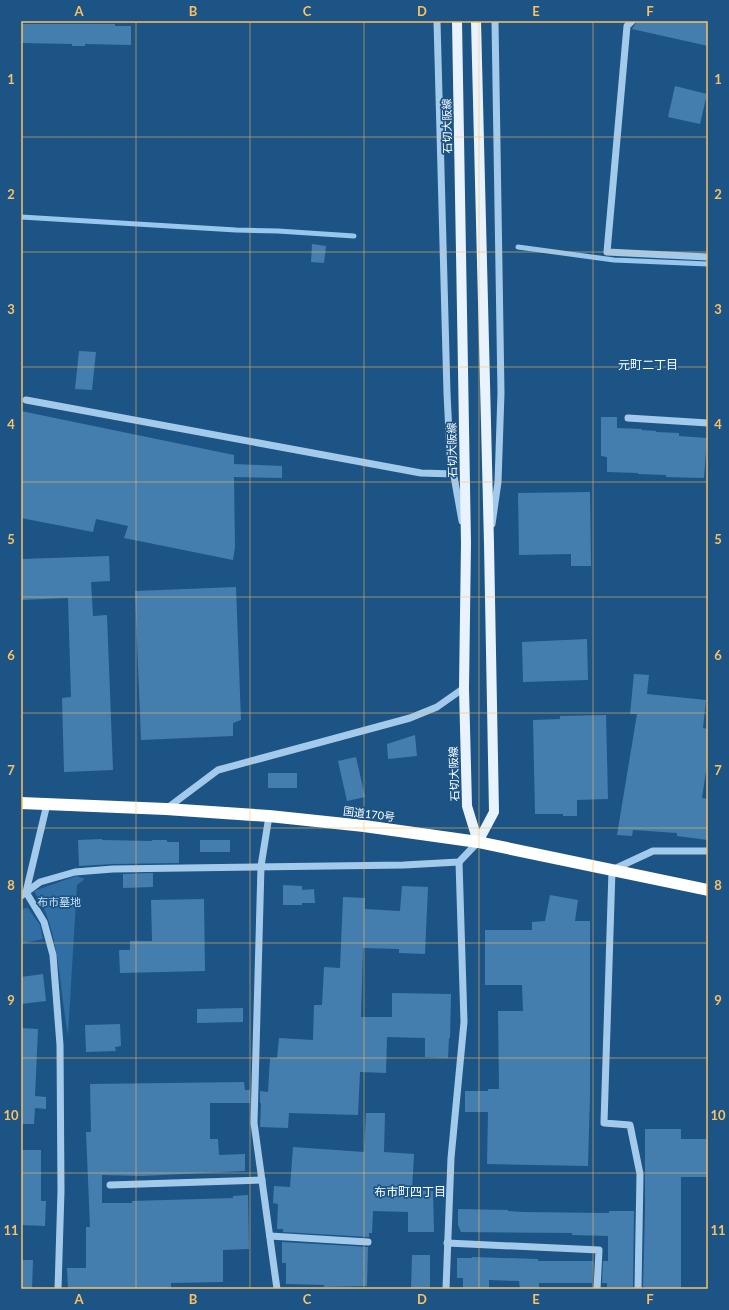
<svg xmlns="http://www.w3.org/2000/svg" width="729" height="1310" font-family="Lato,'Noto Sans JP',sans-serif">
  <rect width="100%" height="100%" fill="#1c5485"/>
  <!-- green -->
  <g fill="#306ea3">
    <path d="M76,876L85,879L77,885L68,1035C61,998 60,954 48,919C45,909 39,900 34,891Z"/>
    <path d="M28,908L40,925L43,939L21,944V909Z"/>
  </g>
  <g fill="none" stroke-linecap="round" stroke-linejoin="round">
    <!-- stream -->
    <g stroke="#97c7ed" stroke-width="5">
      <path d="M21,217L236,230L278,231L354,236"/>
      <path d="M518,247L614,260L708,264"/>
    </g>
  </g>
  <!-- building -->
  <g fill="#447eae">
    <path d="M637,21H708V46L632,29Z"/>
    <path d="M21,24H115V26H131V45L85,44V46H72V44L21,43Z"/>
    <path d="M675,86L707,94L700,124L668,117Z"/>
    <path d="M312,244L326,246L324,263L311,262Z"/>
    <path d="M79,351L96,352L92,390L75,389Z"/>
    <path d="M21,411L234,455V464L282,466V478L234,477L235,547L233,560L124,538L128,526L96,519L93,532L21,518Z"/>
    <path d="M601,417H617V428L642,429L641,430L656,431V432L679,433V436L707,438L704,478L666,477V475L638,474V473L607,472V457L601,456Z"/>
    <path d="M590,492L591,566H571V554L519,555L518,493Z"/>
    <path d="M109,556L110,581L91,582L93,616L107,615L113,770L64,772L62,698L71,697L68,598L21,600V559Z"/>
    <path d="M236,587L241,720L233,723V736L141,740L135,591Z"/>
    <path d="M587,639L588,680L523,682L522,642Z"/>
    <path d="M634,674L649,675L647,694L706,700L703,728L708,729V758L702,798L708,799V840L677,836V833L633,830L632,836L617,835L637,714H630Z"/>
    <path d="M606,715L608,799L577,800V816H563V814H535L533,720L560,719V716Z"/>
    <path d="M415,735L417,756L388,759L387,744Z"/>
    <path d="M356,757L365,797L347,801L338,761Z"/>
    <rect x="268" y="773" width="29" height="15"/>
    <path d="M102,839V840L152,841V840H167V842H179V863L113,864L79,866L78,840Z"/>
    <rect x="200" y="840" width="30" height="12"/>
    <path d="M153,873V887L123,888V874Z"/>
    <path d="M283,885L302,886V890L314,889L315,903H302V905H283Z"/>
    <path d="M402,886L428,887L425,954L399,953V949L363,948L361,1017H392V993L451,994L450,1038H449L448,1058L425,1057V1038L387,1037L386,1073L360,1072L358,1115L289,1113L288,1128L260,1127L261,1103H260V1091L268,1092L270,1058H277L279,1038L313,1040L314,1005H322L324,967L340,968L343,897L365,898V909L400,911Z"/>
    <path d="M550,895L578,900L575,921H590V1096L588,1166L487,1164L488,1112H465V1091H488V1089H499L498,1011H523L522,985H485V930H532V922L545,921Z"/>
    <path d="M204,899L205,971L120,973L119,950H130V941H152L151,900Z"/>
    <path d="M43,974L46,1001L21,1004V977Z"/>
    <path d="M243,1008V1022L197,1023V1009Z"/>
    <path d="M120,1024L121,1046L115,1047L116,1051L86,1052L85,1025Z"/>
    <path d="M21,1028L38,1029L35,1096L46,1097V1109L35,1108L34,1124H21Z"/>
    <path d="M244,1082L245,1090H250V1103H210V1139H218L219,1155L245,1154V1171L142,1176L102,1175V1203H132V1201L233,1198V1196L248,1195L249,1249L223,1250V1282L171,1283V1289H68L67,1268H86V1227H90L86,1132H91L90,1084Z"/>
    <path d="M366,1113H385L384,1152L414,1154L412,1190L433,1191L434,1232H408V1212L373,1211L372,1233H369V1237L283,1232V1229H277L278,1204L273,1203L274,1186L290,1187L293,1147L364,1152Z"/>
    <path d="M645,1129H681V1139H708V1177H681V1289H645V1287H643L645,1211Z"/>
    <path d="M21,1150H41V1201H46L45,1226L21,1225Z"/>
    <path d="M458,1209L508,1210V1211L523,1212L609,1213V1211H634L633,1287H607V1283H602L603,1261H608V1236L572,1235V1233L461,1232L458,1225Z"/>
    <path d="M282,1242L368,1247L367,1286L324,1287V1285L286,1284V1263H282Z"/>
    <path d="M412,1255H430V1289H411Z"/>
    <path d="M472,1257L538,1259V1261H593L592,1283H539V1289H520L519,1281L489,1280V1289H463V1278H457V1258H472Z"/>
    <path d="M21,1260H33L32,1289H21Z"/>
  </g>
  <g fill="none" stroke-linecap="round" stroke-linejoin="round">
    <!-- minor -->
    <g stroke="#a4caeb" stroke-width="7">
      <path d="M437,21L447,393L450,454L462,521"/>
      <path d="M632,21L627,26L607,252L708,257"/>
      <path d="M26,400L421,473L454,474"/>
      <path d="M628,418L708,423"/>
      <path d="M492,524L498,482L501,393L495,21"/>
      <path d="M47,804L26,892L44,922L53,955L60,1045L61,1191L58,1289"/>
      <path d="M166,809L218,770L410,718L437,707L464,688"/>
      <path d="M269,816L261,866L254,1123L277,1289"/>
      <path d="M21,896L40,882L75,872L113,869L404,865L459,862L478,842"/>
      <path d="M110,1185L262,1180"/>
      <path d="M270,1236L368,1242"/>
      <path d="M447,1243L599,1250L597,1289"/>
      <path d="M446,1289L451,1158L464,1022L459,862"/>
      <path d="M638,1289L640,1174L630,1125L604,1123L612,870L653,851H708"/>
    </g>
    <!-- major -->
    <g stroke="#e8f3fe" stroke-width="10">
      <path d="M457,21L466,543L464,688L467,806L478,842"/>
      <path d="M476,21L489,544L494,812L478,842"/>
    </g>
    <!-- highway -->
    <path stroke="#fff" stroke-width="12" d="M21,803L166,809L269,816L364,826L478,842L708,890"/>
  </g>
  <!-- grid -->
  <path fill="none" stroke="#fbc061" stroke-width="1" stroke-opacity="0.55" d="M136,21V1289M250,21V1289M364,21V1289M479,21V1289M593,21V1289M21,137H708M21,252H708M21,367H708M21,482H708M21,597H708M21,713H708M21,828H708M21,943H708M21,1058H708M21,1173H708"/>
  <g text-anchor="middle" stroke-width="3.5" stroke-linejoin="round" paint-order="stroke">
    <!-- street labels -->
    <g font-size="11" fill="#fff" stroke="#1c5485">
      <text transform="translate(447 126) rotate(-91)" y="4">石切大阪線</text>
      <text transform="translate(452 450) rotate(-91)" y="4">石切大阪線</text>
      <text transform="translate(454 774) rotate(-92)" y="4">石切大阪線</text>
      <text transform="translate(369 814) rotate(7)" y="4">国道170号</text>
    </g>
    <!-- park labels -->
    <g font-size="11" fill="#c8e2f8" stroke="#1c5485">
      <text x="59" y="906">布市墓地</text>
    </g>
    <!-- neighbourhood labels -->
    <g font-size="12" fill="#fff" stroke="#1c5485">
      <text x="648" y="369">元町二丁目</text>
      <text x="410" y="1196">布市町四丁目</text>
    </g>
  </g>
  <!-- border -->
  <rect width="729" height="1310" fill="none" stroke="#1c5485" stroke-width="44"/>
  <rect x="22" y="22" width="685" height="1266" fill="none" stroke="#fbc061" stroke-width="1.5"/>
  <g font-size="13" text-anchor="middle" font-weight="bold" fill="#fbc061">
    <text x="79" y="16">A</text>
    <text x="193" y="16">B</text>
    <text x="307" y="16">C</text>
    <text x="422" y="16">D</text>
    <text x="536" y="16">E</text>
    <text x="650" y="16">F</text>
    <text x="11" y="84">1</text>
    <text x="718" y="84">1</text>
    <text x="11" y="199">2</text>
    <text x="718" y="199">2</text>
    <text x="11" y="314">3</text>
    <text x="718" y="314">3</text>
    <text x="11" y="429">4</text>
    <text x="718" y="429">4</text>
    <text x="11" y="544">5</text>
    <text x="718" y="544">5</text>
    <text x="11" y="660">6</text>
    <text x="718" y="660">6</text>
    <text x="11" y="775">7</text>
    <text x="718" y="775">7</text>
    <text x="11" y="890">8</text>
    <text x="718" y="890">8</text>
    <text x="11" y="1005">9</text>
    <text x="718" y="1005">9</text>
    <text x="11" y="1120">10</text>
    <text x="718" y="1120">10</text>
    <text x="11" y="1235">11</text>
    <text x="718" y="1235">11</text>
    <text x="79" y="1304">A</text>
    <text x="193" y="1304">B</text>
    <text x="307" y="1304">C</text>
    <text x="422" y="1304">D</text>
    <text x="536" y="1304">E</text>
    <text x="650" y="1304">F</text>
  </g>
</svg>
